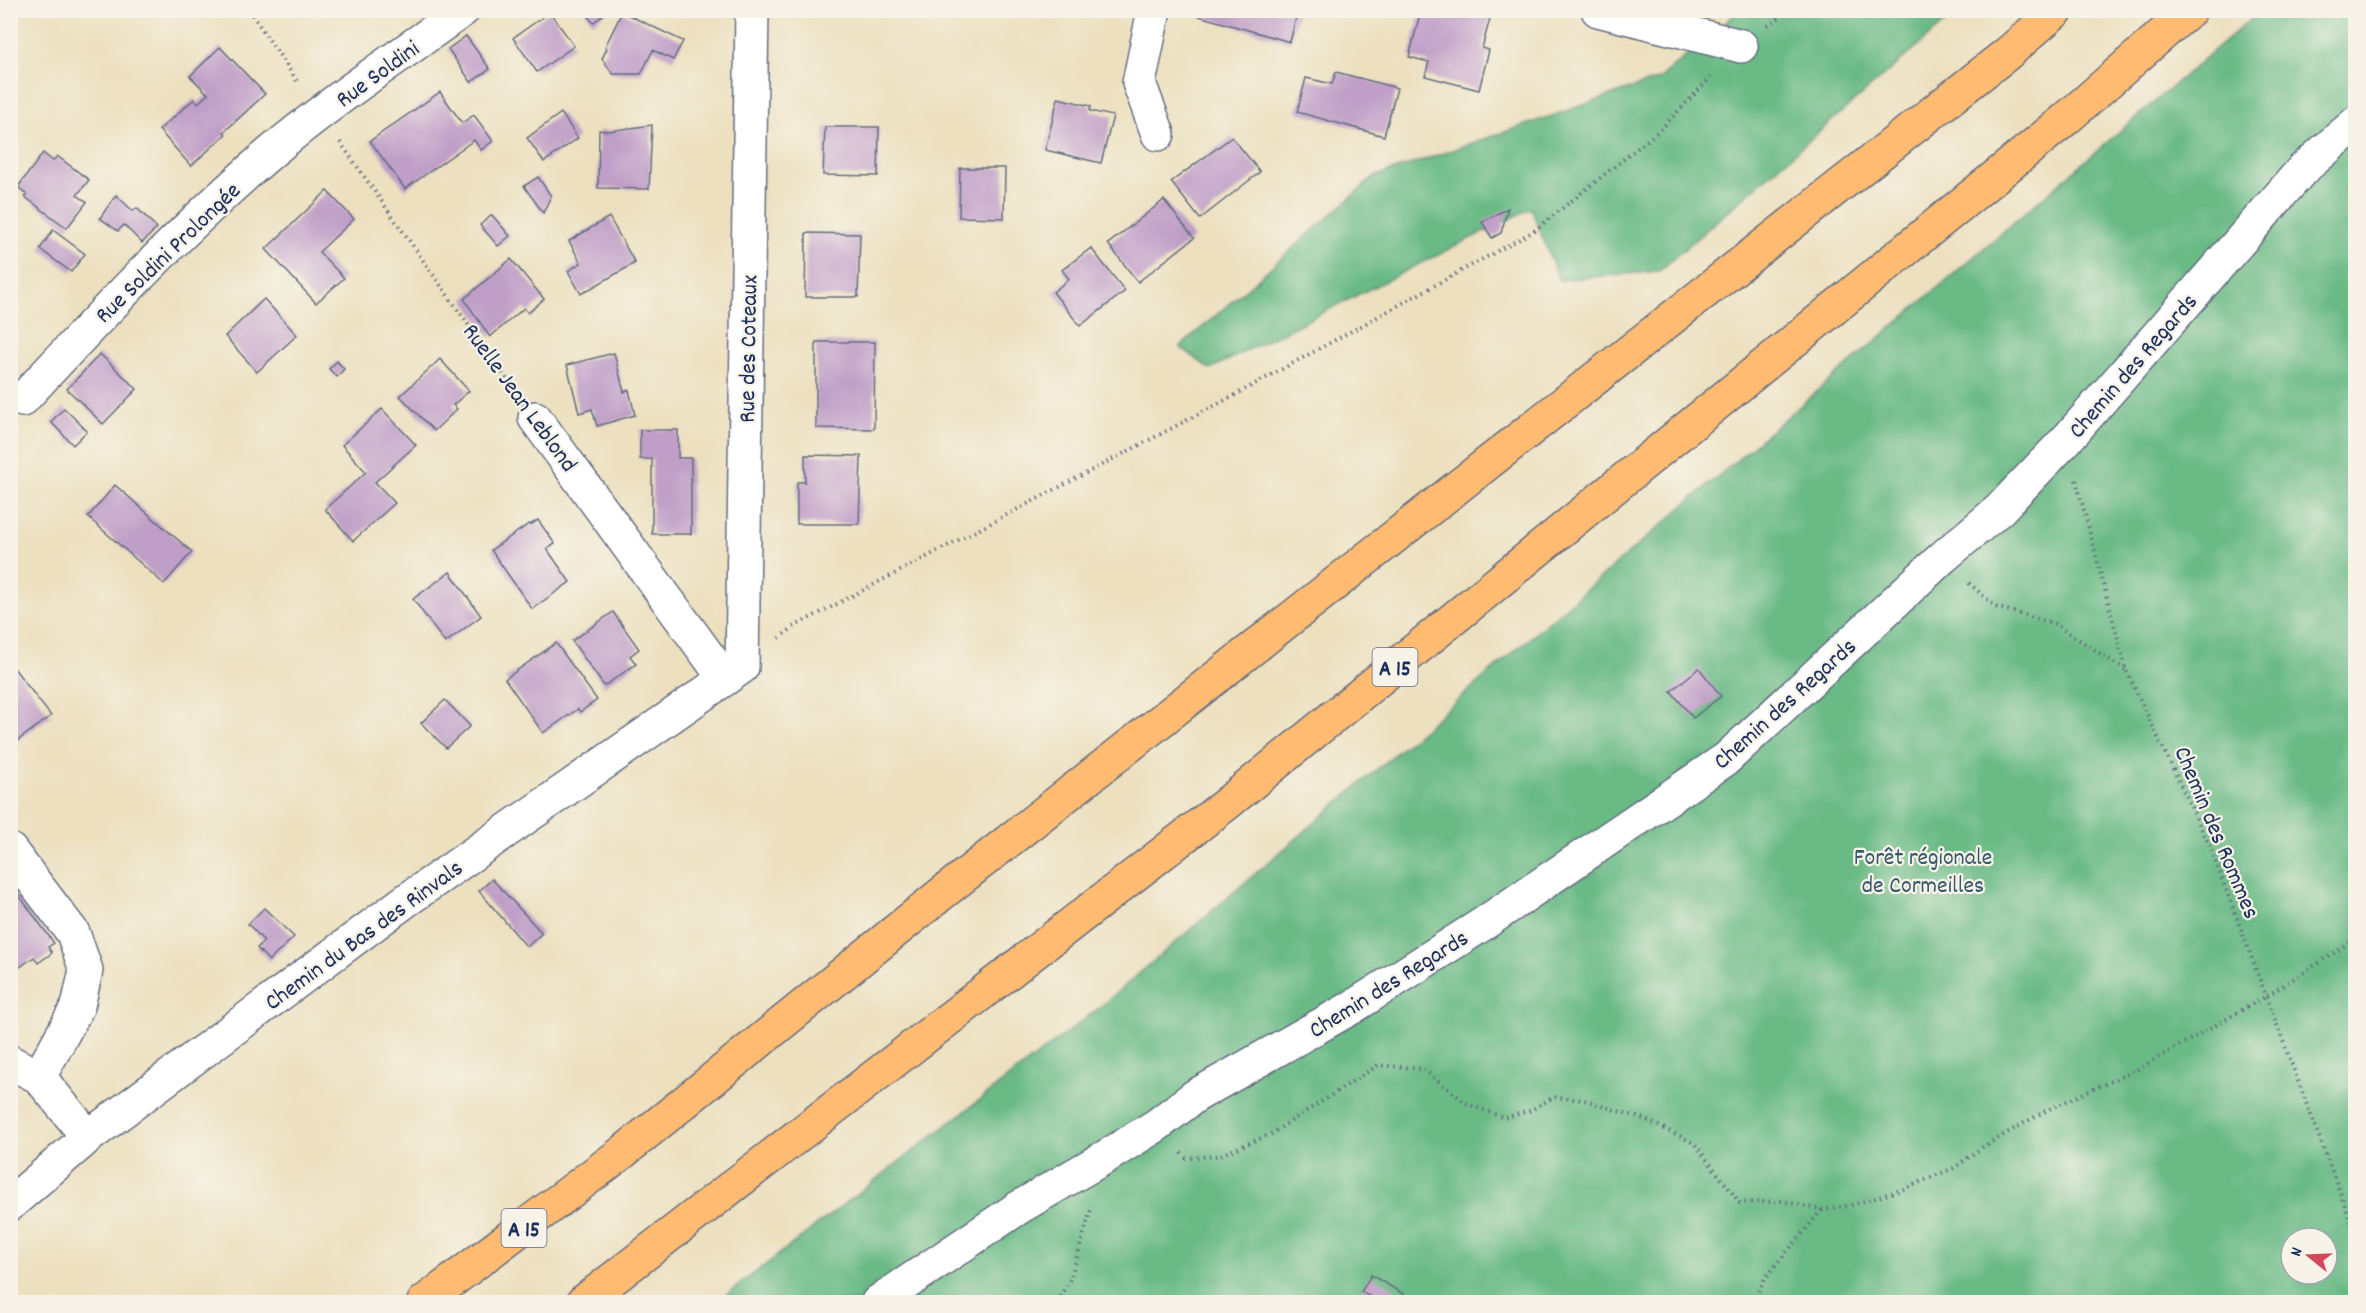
<svg xmlns="http://www.w3.org/2000/svg" width="2366" height="1313" font-family="Dekko,sans-serif">
  <rect width="100%" height="100%" fill="#f7f3e8"/>
  <filter id="ink" filterUnits="userSpaceOnUse"><feTurbulence type="fractalNoise" baseFrequency=".0167" numOctaves="2"/><feDisplacementMap in="SourceGraphic" scale="12" xChannelSelector="R" yChannelSelector="G"/><feConvolveMatrix kernelMatrix="1 2 1 2 8 2 1 2 1" color-interpolation-filters="sRGB"/></filter>
  <filter id="wash" filterUnits="userSpaceOnUse"><feTurbulence type="fractalNoise" baseFrequency=".008" numOctaves="4" result="noise"/><feDisplacementMap in="SourceGraphic" scale="24" xChannelSelector="R" yChannelSelector="G"/><feGaussianBlur stdDeviation="1.35" result="paint"/><feColorMatrix in="noise" values="0 0 0 0 0 0 0 0 0 0 0 0 0 0 0 0 0 1.4 0 .05"/><feComposite in="paint" operator="in"/></filter>
  <g filter="url(#wash)">
    <rect width="100%" height="100%" fill="#ece0bf"/>
    <!-- forest -->
    <g fill="#69ba85" stroke="#427472" stroke-width="1.5" fill-rule="evenodd">
      <path d="M1739,11H1958L1659,271L1559,280L1531,208L1210,369L1180,347L1374,177L1659,79Z"/>
      <path d="M2260,11H2355V1302H717L1099,1008ZM2291,1238H2327V1274H2291Z"/>
    </g>
    <g id="blocks">
      <!-- building -->
      <g fill="#bf9ec7">
        <path d="M584,10H609L593,23Z"/>
        <path d="M1298,10L1290,42L1181,11L1182,10Z"/>
        <path d="M1421,10L1492,11L1482,48L1489,50L1479,90L1425,76L1429,62L1409,57Z"/>
        <path d="M550,12L574,46L537,72L513,38Z"/>
        <path d="M622,12L683,41L673,60L653,50L641,74H613L602,59L607,48L605,47Z"/>
        <path d="M466,36L490,69L471,82L448,49Z"/>
        <path d="M220,47L265,94L224,132L226,134L191,166L159,130L194,99L198,103L208,94L190,76Z"/>
        <path d="M1336,72L1397,88L1384,136L1297,112L1306,78L1332,84Z"/>
        <path d="M440,92L462,123L474,115L493,141L481,150L474,140L405,189L370,141Z"/>
        <path d="M1058,98L1091,106L1090,111L1113,116L1101,163L1045,150Z"/>
        <path d="M561,113L578,138L544,162L527,138Z"/>
        <path d="M652,125L649,189L598,188L599,130L608,131Z"/>
        <path d="M825,127H879L878,176L823,175Z"/>
        <path d="M1232,137L1260,172L1200,219L1171,182Z"/>
        <path d="M43,153L53,161L57,156L89,180L77,195L87,202L67,228L25,197L27,195L18,187Z"/>
        <path d="M960,168H1005L1004,218L959,217Z"/>
        <path d="M538,177L551,196L543,213L524,186Z"/>
        <path d="M327,191L354,219L319,252L344,278L316,303L266,249Z"/>
        <path d="M116,195L133,211L137,208L157,228L142,243L124,225L118,231L100,218Z"/>
        <path d="M1164,200L1194,238L1138,282L1108,244Z"/>
        <path d="M1508,208L1501,233L1492,238L1482,222Z"/>
        <path d="M492,215L510,236L498,246L480,225Z"/>
        <path d="M609,217L635,263L581,294L568,271L581,263L569,241Z"/>
        <path d="M53,230L85,254L71,272L40,249Z"/>
        <path d="M806,233L860,234L858,297H805Z"/>
        <path d="M1091,248L1125,291L1080,326L1053,292L1069,279L1062,270Z"/>
        <path d="M511,259L544,299L528,313L524,308L490,337L464,299Z"/>
        <path d="M264,299L297,335L257,372L225,336Z"/>
        <path d="M816,342H875L874,429L816,428Z"/>
        <path d="M614,353L624,392L629,390L635,415L597,426L592,409L579,413L567,365Z"/>
        <path d="M100,354L137,389L103,424L67,389Z"/>
        <path d="M440,359L469,391L453,405L457,409L434,431L400,396Z"/>
        <path d="M337,361L344,369L337,377L329,369Z"/>
        <path d="M64,408L87,431L73,445L51,422Z"/>
        <path d="M382,409L416,445L375,482L395,503L353,541L325,509L366,472L342,445Z"/>
        <path d="M640,430H678V458H691V534H652V459H640Z"/>
        <path d="M805,455L861,456L859,524H797V482H805Z"/>
        <path d="M115,485L192,552L164,584L88,517Z"/>
        <path d="M538,520L555,544L547,549L570,582L532,609L491,550L529,524L530,525Z"/>
        <path d="M450,572L481,616L445,643L413,599Z"/>
        <path d="M613,612L639,649L630,656L636,664L604,686L572,641Z"/>
        <path d="M556,643L597,700L580,712L578,709L543,733L505,679Z"/>
        <path d="M10,663L51,716L10,746Z"/>
        <path d="M1699,668L1721,696L1693,718L1671,691Z"/>
        <path d="M445,700L470,726L446,748L421,723Z"/>
        <path d="M492,879L542,933L527,947L479,891Z"/>
        <path d="M10,883L54,943L48,947L52,953L38,963L34,957L10,974Z"/>
        <path d="M264,908L294,937L269,961L257,948L264,941L248,924Z"/>
        <path d="M1371,1275L1417,1302H1380L1361,1292Z"/>
      </g>
    </g>
  </g>
  <g filter="url(#ink)">
    <use href="#blocks" fill-opacity="0" stroke="#646d80" stroke-width="1.5"/>
    <g fill="none" stroke-linecap="round" stroke-linejoin="round">
      <defs>
        <g id="minor">
          <path d="M1154,10L1139,83L1158,134"/>
          <path d="M1598,10L1741,46"/>
          <path d="M22,400C101,315 181,229 270,153C330,102 398,57 463,10"/>
          <path d="M535,418L725,679"/>
          <path d="M10,850L73,933L86,970L78,1006L39,1077"/>
          <path d="M10,1062L39,1077L88,1137"/>
          <path d="M10,1204L88,1137L404,902L742,667L752,10"/>
          <path d="M878,1302L1018,1208L1107,1156L1157,1125L1195,1096L1351,1008L1483,924L1726,759L1943,557L1999,510L2068,438L2302,170L2356,123"/>
        </g>
        <g id="highway">
          <path d="M424,1302L623,1152L940,895L2008,53L2057,10"/>
          <path d="M583,1302L1225,805L2067,118L2190,10"/>
        </g>
      </defs>
      <!-- minor casing -->
      <use href="#minor" stroke="#646d80" stroke-width="36"/>
      <!-- highway casing -->
      <use href="#highway" stroke="#646d80" stroke-width="36"/>
      <!-- path -->
      <g stroke="#646d80" stroke-width="4" stroke-dasharray="1.5 4.5" stroke-linecap="butt">
        <path d="M249,10L299,84"/>
        <path d="M1768,26L1789,10"/>
        <path d="M340,142L515,391"/>
        <path d="M2076,480L2126,670L2210,847L2356,1235"/>
        <path d="M1969,583L1996,607L2053,623L2126,670"/>
        <path d="M779,638L795,626L1233,396L1534,231L1660,130L1711,77"/>
        <path d="M1181,1153L1186,1158L1218,1156L1271,1134L1378,1065L1423,1069L1466,1103L1504,1118L1529,1111L1554,1097L1584,1100L1644,1119L1694,1143L1740,1203L1783,1201L1822,1210L1852,1205L1901,1190L1954,1168L1984,1146L2047,1110L2138,1069L2265,997L2356,939"/>
        <path d="M1058,1302L1071,1277L1092,1206"/>
        <path d="M1753,1302L1765,1278L1822,1210"/>
      </g>
      <!-- minor -->
      <use href="#minor" stroke="#fff" stroke-width="33"/>
      <!-- highway -->
      <use href="#highway" stroke="#ffbb71" stroke-width="33"/>
    </g>
  </g>
  <g text-anchor="middle" stroke-width="4.5" stroke-linejoin="round" paint-order="stroke">
    <!-- shield labels -->
    <g fill="#f7f3e8" stroke="#5d6a87" stroke-width="1.5">
      <rect x="1372.5" y="648" width="45" height="38" rx="4.5"/>
      <rect x="501.5" y="1209" width="45" height="38" rx="4.5"/>
    </g>
    <g font-size="22" font-weight="bold" fill="#1b2f5e">
      <text x="1395" y="675">A 15</text>
      <text x="524" y="1236">A 15</text>
    </g>
    <!-- street labels -->
    <g font-size="24" fill="#1b2f5e" stroke="#f7f3e8">
      <text transform="translate(377 73) rotate(-36)" y="8">Rue Soldini</text>
      <text transform="translate(167 252) rotate(-44)" y="8">Rue Soldini Prolongée</text>
      <text transform="translate(747 349) rotate(-89)" y="8">Rue des Coteaux</text>
      <text transform="translate(2132 365) rotate(-49)" y="8">Chemin des Regards</text>
      <text transform="translate(521 397) rotate(54)" y="8">Ruelle Jean Leblond</text>
      <text transform="translate(1784 703) rotate(-42)" y="8">Chemin des Regards</text>
      <text transform="translate(2218 832) rotate(67)" y="8">Chemin des Rommes</text>
      <text transform="translate(363 934) rotate(-36)" y="8">Chemin du Bas des Rinvals</text>
      <text transform="translate(1388 983) rotate(-32)" y="8">Chemin des Regards</text>
    </g>
    <!-- park labels -->
    <g font-size="24" fill="#355a6e" stroke="#f7f3e8">
      <text x="1923" y="864">Forêt régionale<tspan x="1923" dy="28">de Cormeilles</tspan></text>
    </g>
  </g>
  <!-- margin -->
  <rect width="2366" height="1313" fill="none" stroke="#f7f3e8" stroke-width="36"/>
  <!-- north arrow -->
  <g transform="translate(2309 1256) rotate(288)"><circle r="28" fill="#f7f3e8" stroke="#9fa5b1" stroke-width="1.5"/>
  <path d="M0-4.5L10 22L0 15L-10 22Z" fill="#d1495b"/>
  <text y="-9" font-size="16" font-weight="bold" text-anchor="middle" fill="#1b2f5e">N</text>
  </g>
</svg>
